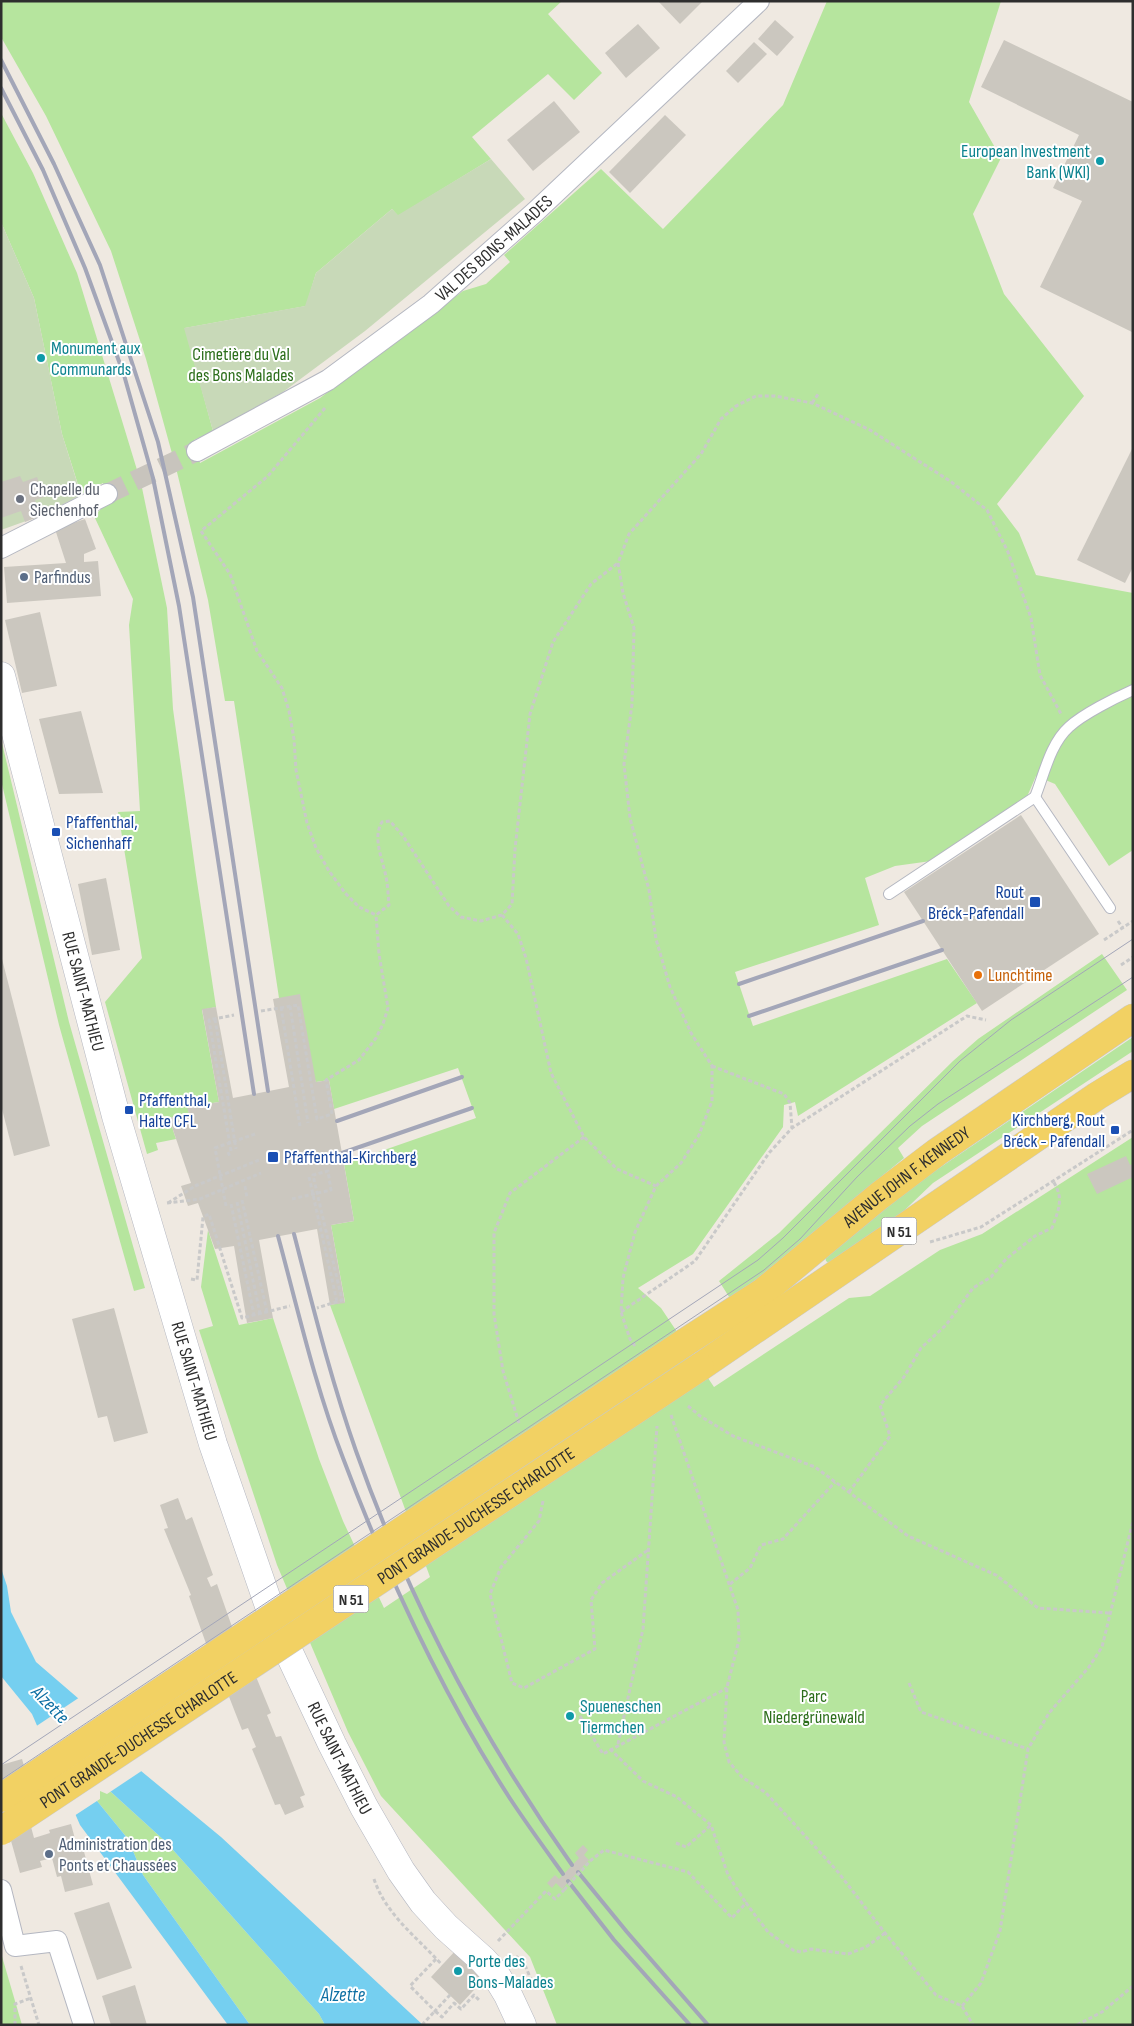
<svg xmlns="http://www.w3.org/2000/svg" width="1134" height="2026" font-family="'Sofia Sans Condensed',sans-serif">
  <rect width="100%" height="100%" fill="#efe9e1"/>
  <!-- green -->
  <g fill="#b6e59e">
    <path d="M1,1H562L548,14L602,73L574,100L548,74L472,137L491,159L398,216L392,209L316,273L306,306L185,328L213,431L194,440L200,463L320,398L463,291L486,284L510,262L504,255L601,169L663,229L783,105L827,1H1001L969,102L1001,158L973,214L1004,294L1084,396L997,504L1019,533L1036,575L1133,593V850L1109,866L1055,784L1036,776L1026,799L931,861L895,866L865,878L879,925L735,972L753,1026L947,959L977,1003L798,1116L795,1102L784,1105L783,1127L693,1254L638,1288L661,1308L714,1387L849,1298L870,1296L940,1250L982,1234L1133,1137V2025H557L530,1957L381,1796L348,1732L277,1565L199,1330L213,1326L201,1287L208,1230L239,1325L273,1318L319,1459L343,1521L384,1608L430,1577L330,1305L345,1302L331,1225L354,1221L344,1164L476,1118L458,1068L334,1109L329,1080L316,1082L279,998L234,701H225L208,600L176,468L146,359L111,251L46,116L1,37Z"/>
    <path d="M1,113L33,173L77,273L141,483L167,608L173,709L196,875L216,1007L202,1010L219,1102L188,1107L189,1114L169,1118L176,1139L156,1143L158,1150L147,1154L105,1002L142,958L118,812L140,811L129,625L133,599L94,516L109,501L103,483L81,494L62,434L34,298L1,222Z"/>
    <path d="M1,739L69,1022L145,1288L134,1291L59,1025L1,780Z"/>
    <path d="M1102,954L1127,990L922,1126L898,1148L904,1158L731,1300L719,1281L779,1233L953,1061L978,1039Z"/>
    <path d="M1133,1037V1051L933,1183L887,1227L830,1264L826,1261L825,1255L898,1196Z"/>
    <path d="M98,1788L111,1792L166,1842L319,2014L325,2025H250L143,1875L128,1839L97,1801Z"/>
    <path d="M1,1953L22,2025H1Z"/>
  </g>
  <!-- cemetery -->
  <g fill="#c8d9b8">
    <path d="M491,159L525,199L365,331L283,392L213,431L184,328L305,306L316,273L392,209L398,215Z"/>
    <path d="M1,222L34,298L62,434L81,495L40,516L1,530Z"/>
  </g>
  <!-- water -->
  <path fill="#75cff0" d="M1,1568L7,1586L11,1612L36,1662L79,1699L135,1766L221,1837L423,2025H325L319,2014L166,1842L111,1792L98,1788L97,1801L128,1839L143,1875L250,2025H228L80,1825L32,1714L1,1676Z"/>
  <!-- pier -->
  <path fill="#efe9e1" d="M80,1697L143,1770L107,1794L100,1791V1799L74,1816L35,1727Z"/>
  <!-- building -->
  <g fill="#cbc7bf">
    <path d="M658,1H703L680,24Z"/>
    <path d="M775,20L794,37L777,56L758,39Z"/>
    <path d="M638,24L660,48L626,78L605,53Z"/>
    <path d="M1004,40L1133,102L1132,332L1040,287L1082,201L1053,188L1079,135L981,87Z"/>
    <path d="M754,42L767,54L738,83L726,71Z"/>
    <path d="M554,101L580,132L533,171L507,140Z"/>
    <path d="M665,115L686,135L630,193L609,172Z"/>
    <path d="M1133,447V567L1125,583L1077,560Z"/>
    <path d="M20,476L23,482L37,477L44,497L35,500L40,516L25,522L21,511L1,518V482Z"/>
    <path d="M85,519L96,549L84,554V562L98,561L101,596L7,603L4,567L66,563L55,529Z"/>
    <path d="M40,612L57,686L22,693L5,620Z"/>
    <path d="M81,711L103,793L59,794L39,719Z"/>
    <path d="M1021,815L1099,934L982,1011L904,892Z"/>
    <path d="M106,878L120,950L92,955L78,884Z"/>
    <path d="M1,955L50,1146L14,1156L1,1105Z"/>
    <path d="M300,994L316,1082L329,1080L354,1221L331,1225L345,1303L330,1305L317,1229L259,1240L273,1318L247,1323L234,1246L215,1249L198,1203L188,1206L181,1186L191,1183L169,1118L189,1114L187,1107L219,1102L202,1009L216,1007L233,1098L289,1087L273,999Z"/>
    <path d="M1126,1156L1130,1165L1133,1164V1177L1097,1194L1087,1174Z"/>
    <path d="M114,1308L148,1433L114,1442L107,1416L98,1418L72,1319Z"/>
    <path d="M178,1498L186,1520L192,1517L213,1575L207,1578L211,1587L217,1584L244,1661L250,1662L271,1713L267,1715L276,1737L281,1736L305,1795L300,1797L304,1807L285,1815L280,1804L275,1805L252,1749L256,1747L248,1728L242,1730L219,1671L222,1670L218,1660L208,1649L189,1596L191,1595L164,1529L168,1528L160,1505Z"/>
    <circle cx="570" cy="1716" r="4.5"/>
    <path d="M22,1759L34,1801L2,1810L1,1765Z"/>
    <path d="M30,1823L34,1838L50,1833L49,1830L71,1824L78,1850L83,1848L93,1885L65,1892L61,1876L57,1877L52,1858L40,1861L42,1867L20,1873L8,1830Z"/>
    <path d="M583,1845L588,1850L584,1855L589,1860L562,1889L556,1883L552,1888L547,1883L555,1875L559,1879L579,1858L575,1853Z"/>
    <path d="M109,1902L132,1968L97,1980L74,1913Z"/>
    <path d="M457,1949L486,1977L460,2005L431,1977Z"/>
    <path d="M135,1985L147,2025H111L102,1996Z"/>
  </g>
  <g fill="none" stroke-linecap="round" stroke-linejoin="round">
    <!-- minor-tunnel -->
    <path stroke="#c8c4bd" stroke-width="20" stroke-dasharray="20 10" stroke-linecap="butt" d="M107,494L197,451"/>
    <defs>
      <g id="service">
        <path d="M1035,797C1044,775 1050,744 1069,727C1083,714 1115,698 1133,690"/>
        <path d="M889,894L1035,797L1110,908"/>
      </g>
      <g id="minor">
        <path id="s1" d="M197,451L328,380L431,304L535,212L759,1"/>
        <path d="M1,548L107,494"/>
        <path d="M1,1890L15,1946L57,1941L84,2025"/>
      </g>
      <g id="secondary">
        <path id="s2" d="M1,676L116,1116L213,1444L275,1623L332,1744L364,1807L401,1871L423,1902L446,1927L483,1960L494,1972L508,1995L522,2025"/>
      </g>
      <g id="primary">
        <path id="s3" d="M684,1343L763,1292L879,1196L937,1152L1133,1018"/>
        <path d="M700,1367L1097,1096L1133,1074"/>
      </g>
    </defs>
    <!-- service casing -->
    <use href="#service" stroke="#b4b7c1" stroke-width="12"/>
    <!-- minor casing -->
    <use href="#minor" stroke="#b4b7c1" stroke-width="22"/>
    <!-- secondary casing -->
    <use href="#secondary" stroke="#b4b7c1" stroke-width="29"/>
    <!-- primary casing -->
    <use href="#primary" stroke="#c9c9c9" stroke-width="29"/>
    <!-- path -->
    <g stroke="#c9c9c9" stroke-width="3" stroke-dasharray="4 2.5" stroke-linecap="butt">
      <path d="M812,403L819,393"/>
      <path d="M325,408L268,476L201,531L230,574L257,651L282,688L289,711L294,739L296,770L307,823L316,848L329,871L345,893L359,907L376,915L389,905C388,895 388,886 386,877C383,860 372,838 382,822L390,821L403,836L449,906L461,917L481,921L502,915L512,904L515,849L530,714L553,642L591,584L618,563"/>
      <path d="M502,915L518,934L526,958L551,1073L584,1137L617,1169L656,1186"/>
      <path d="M1118,921L1123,928"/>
      <path d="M1104,940L1133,921"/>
      <path d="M1121,965L1133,957"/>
      <path d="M290,1006L308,1123"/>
      <path d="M281,1007L300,1126"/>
      <path d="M261,1011L298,1005L317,1119L332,1114L326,1080L359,1060L376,1038L383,1024L388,1008L379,954L376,915"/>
      <path d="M215,1019L236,1149"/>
      <path d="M712,1066L784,1094L790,1103L792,1128"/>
      <path d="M231,1151L209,1020L234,1015"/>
      <path d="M228,1152L230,1157"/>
      <path d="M309,1177L337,1302"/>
      <path d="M195,1186L259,1160"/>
      <path d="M245,1186L247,1198"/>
      <path d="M292,1199L331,1190L328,1171L313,1175L342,1300L317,1308"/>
      <path d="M242,1200L267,1312"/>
      <path d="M237,1202L260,1314"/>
      <path d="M167,1203L200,1199L261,1173"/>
      <path d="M168,1203L195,1186"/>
      <path d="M231,1204L254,1315"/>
      <path d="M226,1206L215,1148L255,1134"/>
      <path d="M930,1242L981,1227L1133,1130"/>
      <path d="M191,1279L197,1280L203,1217L209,1214L242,1318L290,1306"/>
      <path d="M621,1312L695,1261L769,1153L792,1128L967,1016L986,1020"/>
      <path d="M635,1346L630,1339L621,1312L623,1278L635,1232L656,1186L681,1163L699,1135L712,1101V1066L691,1033L670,987L656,939L649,890L630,818L624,764L632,704L634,628L623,593L618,563L629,534L701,454L721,419L736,406L756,396H775L812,403L870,430L950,481L987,510L1008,552L1031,618L1040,675L1061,714"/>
      <path d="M688,1406L700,1416L733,1436L815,1467L908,1536L996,1575L1038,1608L1110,1613"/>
      <path d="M671,1415L738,1610L739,1640L727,1687L724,1742L729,1762L742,1777L766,1793L838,1872L885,1933L936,1995L962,2006L973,2025"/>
      <path d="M519,1423L503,1371L494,1314V1233L510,1193L584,1137"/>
      <path d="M849,1492L890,1436L880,1405L904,1377L921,1348L946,1325L973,1288L991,1277L1006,1259L1035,1236L1052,1228C1059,1209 1064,1198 1053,1181"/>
      <path d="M543,1501L539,1521L501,1567L490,1594L512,1683L524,1688L595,1649L591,1600L602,1583L648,1550"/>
      <path d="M730,1584L750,1568L761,1545L783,1539L835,1482"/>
      <path d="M909,1683L921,1712L1028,1749"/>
      <path d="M580,1716L603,1754L727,1688"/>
      <path d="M618,1744L643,1629L657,1426"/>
      <path d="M610,1749L643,1781L677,1797L711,1825L728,1875L746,1903"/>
      <path d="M676,1843L686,1847L711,1825"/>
      <path d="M590,1861L604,1850L688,1872L732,1918L746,1903L768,1932L793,1950L801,1952L811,1949L848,1954L866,1947L885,1933"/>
      <path d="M374,1879C386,1915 417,1937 442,1965"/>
      <path d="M498,1941L546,1891L555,1899L564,1890"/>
      <path d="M516,1956L525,1965L532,1982"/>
      <path d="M436,1959L410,1986L435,2011L450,1995"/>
      <path d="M21,1966L39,2025"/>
      <path d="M962,2006L981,1983L1000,1931L1028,1749L1049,1713L1089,1667L1102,1647L1133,1521"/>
      <path d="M15,2025V2004L31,1998"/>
      <path d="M422,2025L435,2011L442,2017L454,2003L461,2009L474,1995L479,2000"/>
      <path d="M1077,2025L1102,2012L1133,1986"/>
    </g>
    <!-- service -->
    <use href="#service" stroke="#fff" stroke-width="10"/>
    <!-- minor -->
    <use href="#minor" stroke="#fff" stroke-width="20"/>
    <!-- secondary -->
    <use href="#secondary" stroke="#fff" stroke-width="28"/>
    <!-- primary -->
    <use href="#primary" stroke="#f2d163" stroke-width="28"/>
    <!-- tram -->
    <g stroke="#a3a6b8" stroke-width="1">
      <path d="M1,1765L758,1260L783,1238L960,1061L1011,1020L1133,939"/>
      <path d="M1,1780L764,1270L800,1239L857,1177L910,1126L938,1104L1133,977"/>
    </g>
    <!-- rail -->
    <g stroke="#a3a6b8" stroke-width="4">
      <path d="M1,60L54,164L100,265L158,442L193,597L268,1091"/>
      <path d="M1,88L43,170L85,268L124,375L153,478L179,606L254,1094"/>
      <path d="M739,984L923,921"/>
      <path d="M749,1016L942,950"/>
      <path d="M337,1121L462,1077"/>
      <path d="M342,1153L472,1108"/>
      <path d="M294,1234C313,1307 331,1380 356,1451C408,1598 482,1738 572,1865"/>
      <path d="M278,1236C298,1310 315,1386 343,1458C387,1575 441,1691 509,1797C526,1823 545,1849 563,1874"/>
      <path d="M578,1872L627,1932L708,2025"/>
      <path d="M568,1881L614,1940L690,2025"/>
    </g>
    <defs>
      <g id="primary-bridge">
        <path d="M1,1798L684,1343"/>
        <path id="s4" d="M1,1831L700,1367"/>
      </g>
    </defs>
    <!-- primary-bridge casing -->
    <use href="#primary-bridge" stroke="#c9c9c9" stroke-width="29" stroke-linecap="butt"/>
    <!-- path-bridge -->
    <path stroke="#c9c9c9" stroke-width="3" stroke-dasharray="4 2.5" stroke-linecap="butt" d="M564,1890L590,1861"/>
    <!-- primary-bridge -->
    <use href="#primary-bridge" stroke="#f2d163" stroke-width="28"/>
  </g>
  <!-- markers -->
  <g fill="#0f9aa8" stroke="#fff" stroke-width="2">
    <circle cx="1100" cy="161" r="5"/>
    <circle cx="41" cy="358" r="5"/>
    <circle cx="570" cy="1716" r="5"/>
    <circle cx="458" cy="1971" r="5"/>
  </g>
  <circle fill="#6b7280" stroke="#fff" stroke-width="2" cx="20" cy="499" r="5"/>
  <g fill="#5c6f8a" stroke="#fff" stroke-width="2">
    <circle cx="24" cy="577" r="5"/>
    <circle cx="49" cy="1854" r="5"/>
  </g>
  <g fill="#1a4fb4" stroke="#fff" stroke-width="2">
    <rect x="51" y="827" width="10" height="10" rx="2.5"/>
    <rect x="1029" y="896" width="12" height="12" rx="2.5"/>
    <rect x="124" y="1105" width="10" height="10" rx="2.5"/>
    <rect x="1110" y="1125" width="10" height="10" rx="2.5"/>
    <rect x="267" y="1151" width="12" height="12" rx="2.5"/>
  </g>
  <circle fill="#e8710a" stroke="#fff" stroke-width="2" cx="978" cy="975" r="5"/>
  <g text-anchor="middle" stroke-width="4" stroke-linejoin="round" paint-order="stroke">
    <!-- shield labels -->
    <g fill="#fff" stroke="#6d6d6d" stroke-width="1">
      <rect x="881.5" y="1217.5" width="35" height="27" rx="4"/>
      <rect x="333.5" y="1585.5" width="35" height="27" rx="4"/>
    </g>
    <g font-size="16" font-weight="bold" fill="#2e2e2e">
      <text x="899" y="1237">N 51</text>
      <text x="351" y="1605">N 51</text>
    </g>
    <!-- culture labels -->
    <g font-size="18" fill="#0d838f" stroke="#fff" text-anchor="start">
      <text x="1090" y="157" text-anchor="end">European Investment<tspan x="1090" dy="21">Bank (WKI)</tspan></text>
      <text x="51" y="354">Monument aux<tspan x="51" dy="21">Communards</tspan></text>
      <text x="580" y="1712">Spueneschen<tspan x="580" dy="21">Tiermchen</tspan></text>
      <text x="468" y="1967">Porte des<tspan x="468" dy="21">Bons-Malades</tspan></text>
    </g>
    <!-- street labels -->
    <g font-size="18" fill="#2e2e2e" stroke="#fff">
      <text dy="6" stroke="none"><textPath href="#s1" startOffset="361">VAL DES BONS-MALADES</textPath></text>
      <text dy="6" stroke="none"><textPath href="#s2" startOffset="326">RUE SAINT-MATHIEU</textPath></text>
      <text dy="6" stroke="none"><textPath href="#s3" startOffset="278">AVENUE JOHN F. KENNEDY</textPath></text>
      <text dy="6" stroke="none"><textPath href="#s2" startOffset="731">RUE SAINT-MATHIEU</textPath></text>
      <text dy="6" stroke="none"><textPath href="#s4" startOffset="570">PONT GRANDE-DUCHESSE CHARLOTTE</textPath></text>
      <text dy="6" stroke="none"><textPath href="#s4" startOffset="165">PONT GRANDE-DUCHESSE CHARLOTTE</textPath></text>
      <text dy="6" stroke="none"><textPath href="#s2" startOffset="1136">RUE SAINT-MATHIEU</textPath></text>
    </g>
    <!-- park labels -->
    <g font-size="18" fill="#2c6e1b" stroke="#fff">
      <text x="241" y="360">Cimetière du Val<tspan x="241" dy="21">des Bons Malades</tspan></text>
      <text x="814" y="1702">Parc<tspan x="814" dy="21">Niedergrünewald</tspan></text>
    </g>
    <!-- worship labels -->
    <g font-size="18" fill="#5b616d" stroke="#fff" text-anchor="start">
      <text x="30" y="495">Chapelle du<tspan x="30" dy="21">Siechenhof</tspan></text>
    </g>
    <!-- service labels -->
    <g font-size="18" fill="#4e5e75" stroke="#fff" text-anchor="start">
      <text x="34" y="583">Parfindus</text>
      <text x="59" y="1850">Administration des<tspan x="59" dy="21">Ponts et Chaussées</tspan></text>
    </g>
    <!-- transit labels -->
    <g font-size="18" fill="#164399" stroke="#fff" text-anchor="start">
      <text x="66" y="828">Pfaffenthal,<tspan x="66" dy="21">Sichenhaff</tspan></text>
      <text x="1024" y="898" text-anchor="end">Rout<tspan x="1024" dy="21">Bréck-Pafendall</tspan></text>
      <text x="139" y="1106">Pfaffenthal,<tspan x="139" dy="21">Halte CFL</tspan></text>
      <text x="1105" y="1126" text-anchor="end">Kirchberg, Rout<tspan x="1105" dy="21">Bréck - Pafendall</tspan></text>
      <text x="284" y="1163">Pfaffenthal-Kirchberg</text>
    </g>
    <!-- food labels -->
    <g font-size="18" fill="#c56008" stroke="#fff" text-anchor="start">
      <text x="988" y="981">Lunchtime</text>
    </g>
    <!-- water labels -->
    <g font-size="19" font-style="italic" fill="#0d6fa3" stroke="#fff">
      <text transform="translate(51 1704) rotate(46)" y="7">Alzette</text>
      <text x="343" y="2001">Alzette</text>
    </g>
  </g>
  <!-- border -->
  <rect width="1134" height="2026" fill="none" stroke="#2e2e2e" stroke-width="5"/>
</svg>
